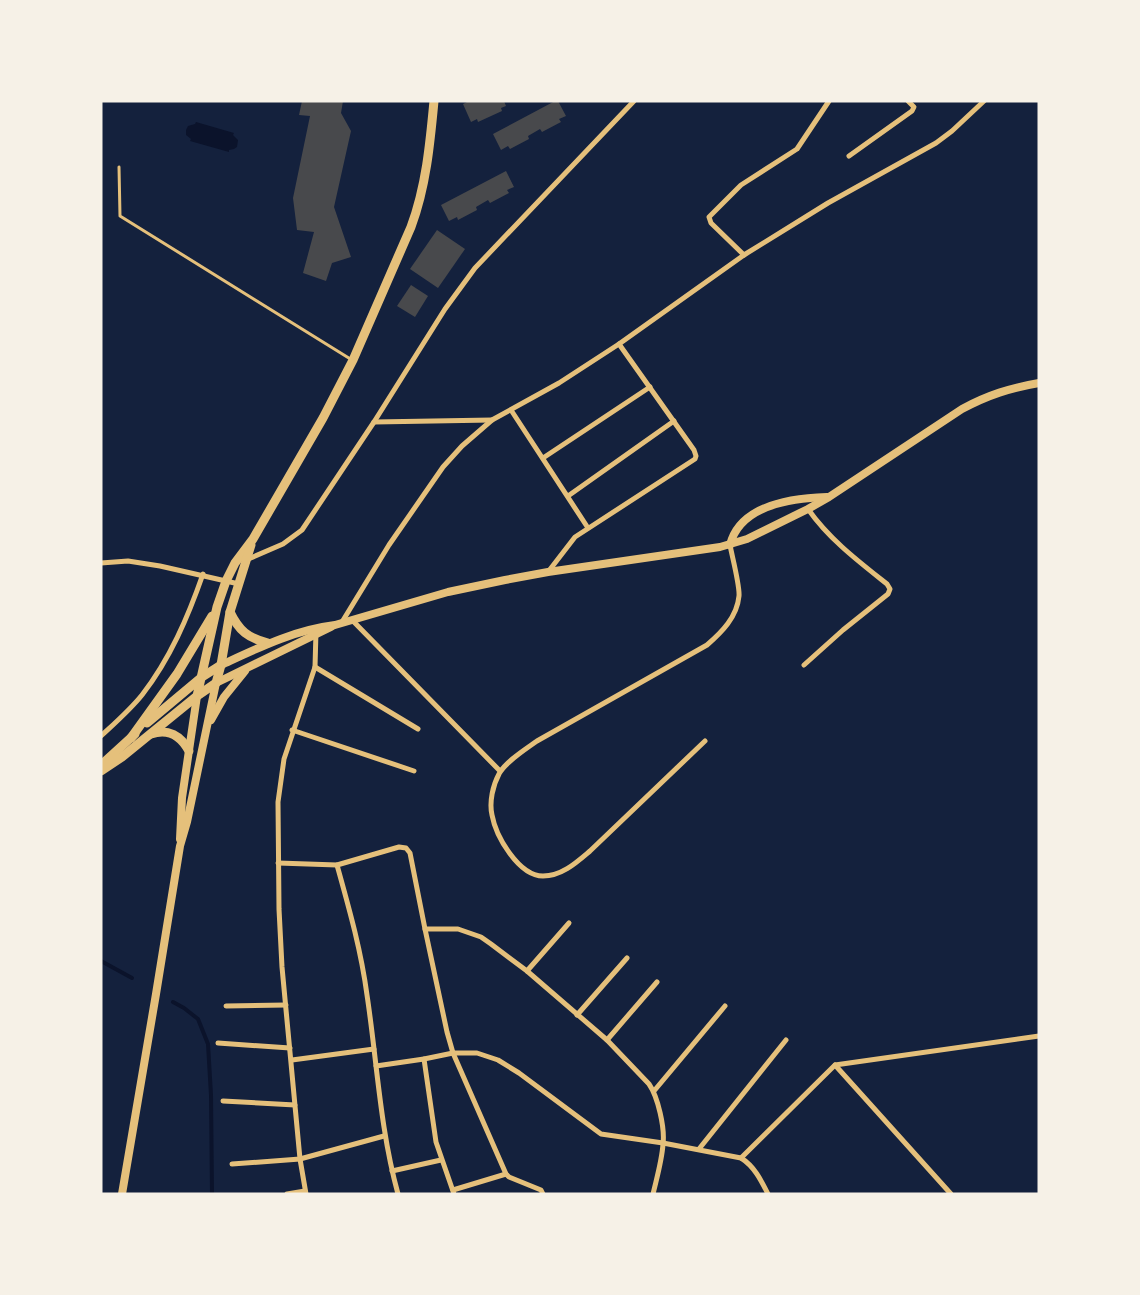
<svg xmlns="http://www.w3.org/2000/svg" width="1140" height="1295" font-family="'Public Sans',sans-serif">
  <rect width="100%" height="100%" fill="#14213d"/>
  <!-- water -->
  <path fill="#0b132b" d="M196,122L234,133L233,135L238,140L237,147L234,149L229,150V152L190,141L191,139L186,135V130L188,126L195,124Z"/>
  <g fill="none" stroke-linecap="round" stroke-linejoin="round">
    <!-- stream -->
    <g stroke="#0b132b" stroke-width="4">
      <path d="M101,961L132,978"/>
      <path d="M173,1002L184,1008L198,1019L208,1044L211,1095L212,1194"/>
    </g>
  </g>
  <!-- building -->
  <g fill="#48494c">
    <path d="M302,101H343L341,113L351,131L334,207L351,257L332,263L326,281L303,273L314,232L297,230L293,198L310,116L299,115Z"/>
    <path d="M469,101H504L506,106L501,108L502,111L478,122L477,119L471,122L463,104Z"/>
    <path d="M555,101H558L566,116L559,119L561,122L542,132L540,129L528,136L529,139L510,149L508,146L501,150L493,134Z"/>
    <path d="M506,171L514,187L507,190L509,193L490,203L488,200L476,207L477,210L458,220L457,217L449,221L441,205Z"/>
    <path d="M437,230L465,249L438,288L410,269Z"/>
    <path d="M411,285L428,296L415,317L397,306Z"/>
  </g>
  <g fill="none" stroke-linecap="round" stroke-linejoin="round">
    <!-- service -->
    <path stroke="#e5c07b" stroke-width="3" d="M119,167L120,216L352,360"/>
    <!-- minor -->
    <g stroke="#e5c07b" stroke-width="5">
      <path d="M849,156L912,111L914,107L908,101"/>
      <path d="M744,255L711,223L709,217L741,185L797,149L829,101"/>
      <path d="M511,410L588,528"/>
      <path d="M374,422L492,420"/>
      <path d="M543,458L650,387"/>
      <path d="M568,496L674,421"/>
      <path d="M246,560L283,544L302,530L374,422L445,309L475,268L634,101"/>
      <path d="M101,563L128,561L160,566L239,584"/>
      <path d="M548,572L575,537L695,459L696,456L694,450L619,344"/>
      <path d="M352,620L500,771"/>
      <path d="M342,622L389,545L443,467L462,446L492,420L559,383L619,344L744,255L828,203L936,143L952,131L984,101"/>
      <path d="M804,665L843,630L888,594L890,589L887,584C858,561 829,539 808,509"/>
      <path d="M315,667L418,729"/>
      <path d="M292,730L414,771"/>
      <path d="M101,736C115,723 130,710 142,695C170,659 188,617 203,574"/>
      <path d="M705,741L590,851C577,862 562,876 543,876C519,876 496,837 492,815C489,802 493,785 499,774C505,762 526,749 537,741L707,645C722,632 737,617 739,596C740,586 732,556 730,545"/>
      <path d="M278,863L337,865L399,847L406,848L410,853L425,929L447,1032L453,1053L506,1174L509,1177L541,1190L543,1194"/>
      <path d="M337,865C349,908 361,950 367,995C377,1061 380,1129 398,1194"/>
      <path d="M425,929H458L481,937L491,944L527,971L607,1040L649,1084C658,1097 665,1128 663,1144C662,1160 657,1177 653,1194"/>
      <path d="M527,971L569,923"/>
      <path d="M226,1006L286,1005"/>
      <path d="M577,1015L627,958"/>
      <path d="M607,1040L657,982"/>
      <path d="M218,1043L290,1048"/>
      <path d="M424,1059L436,1142L454,1194"/>
      <path d="M292,1060L374,1049"/>
      <path d="M835,1065L951,1194"/>
      <path d="M376,1066L424,1059L453,1053H477L498,1060L519,1073L601,1134L663,1143L741,1158C754,1166 761,1180 768,1194"/>
      <path d="M654,1091L725,1006"/>
      <path d="M223,1101L295,1105"/>
      <path d="M699,1149L786,1040"/>
      <path d="M741,1158L835,1065L1039,1036"/>
      <path d="M232,1164L300,1159L384,1136"/>
      <path d="M392,1171L441,1160"/>
      <path d="M453,1190L506,1174"/>
      <path d="M287,1194L305,1191"/>
      <path d="M306,1194L300,1159L282,967L279,909L278,802L284,759L315,667L316,631"/>
    </g>
    <!-- tertiary -->
    <g stroke="#e5c07b" stroke-width="8">
      <path d="M730,545C740,505 793,498 827,497"/>
      <path d="M221,665C258,648 294,630 335,625L448,592L505,580L548,572L720,547L747,539L808,509L829,497L962,409C988,395 1010,388 1039,383"/>
      <path d="M211,720L224,697L245,671"/>
      <path d="M180,839L182,798L197,696"/>
      <path d="M122,1194L156,994L180,846L187,822L216,683L331,627"/>
    </g>
    <!-- secondary -->
    <g stroke="#e5c07b" stroke-width="9">
      <path d="M230,612C239,631 248,638 268,643"/>
      <path d="M197,696L217,607L226,581L235,563L253,539L323,418L353,360L411,227C426,187 430,144 434,101"/>
      <path d="M147,723L202,677L221,665"/>
      <path d="M151,734C168,728 181,736 189,751"/>
      <path d="M131,738L177,674L212,616"/>
      <path d="M101,765L135,734"/>
      <path d="M101,771L122,757L197,696L216,683L221,665L230,612L251,545"/>
    </g>
  </g>
  <!-- border -->
  <rect width="1140" height="1295" fill="none" stroke="#f6f1e7" stroke-width="205"/>
</svg>
